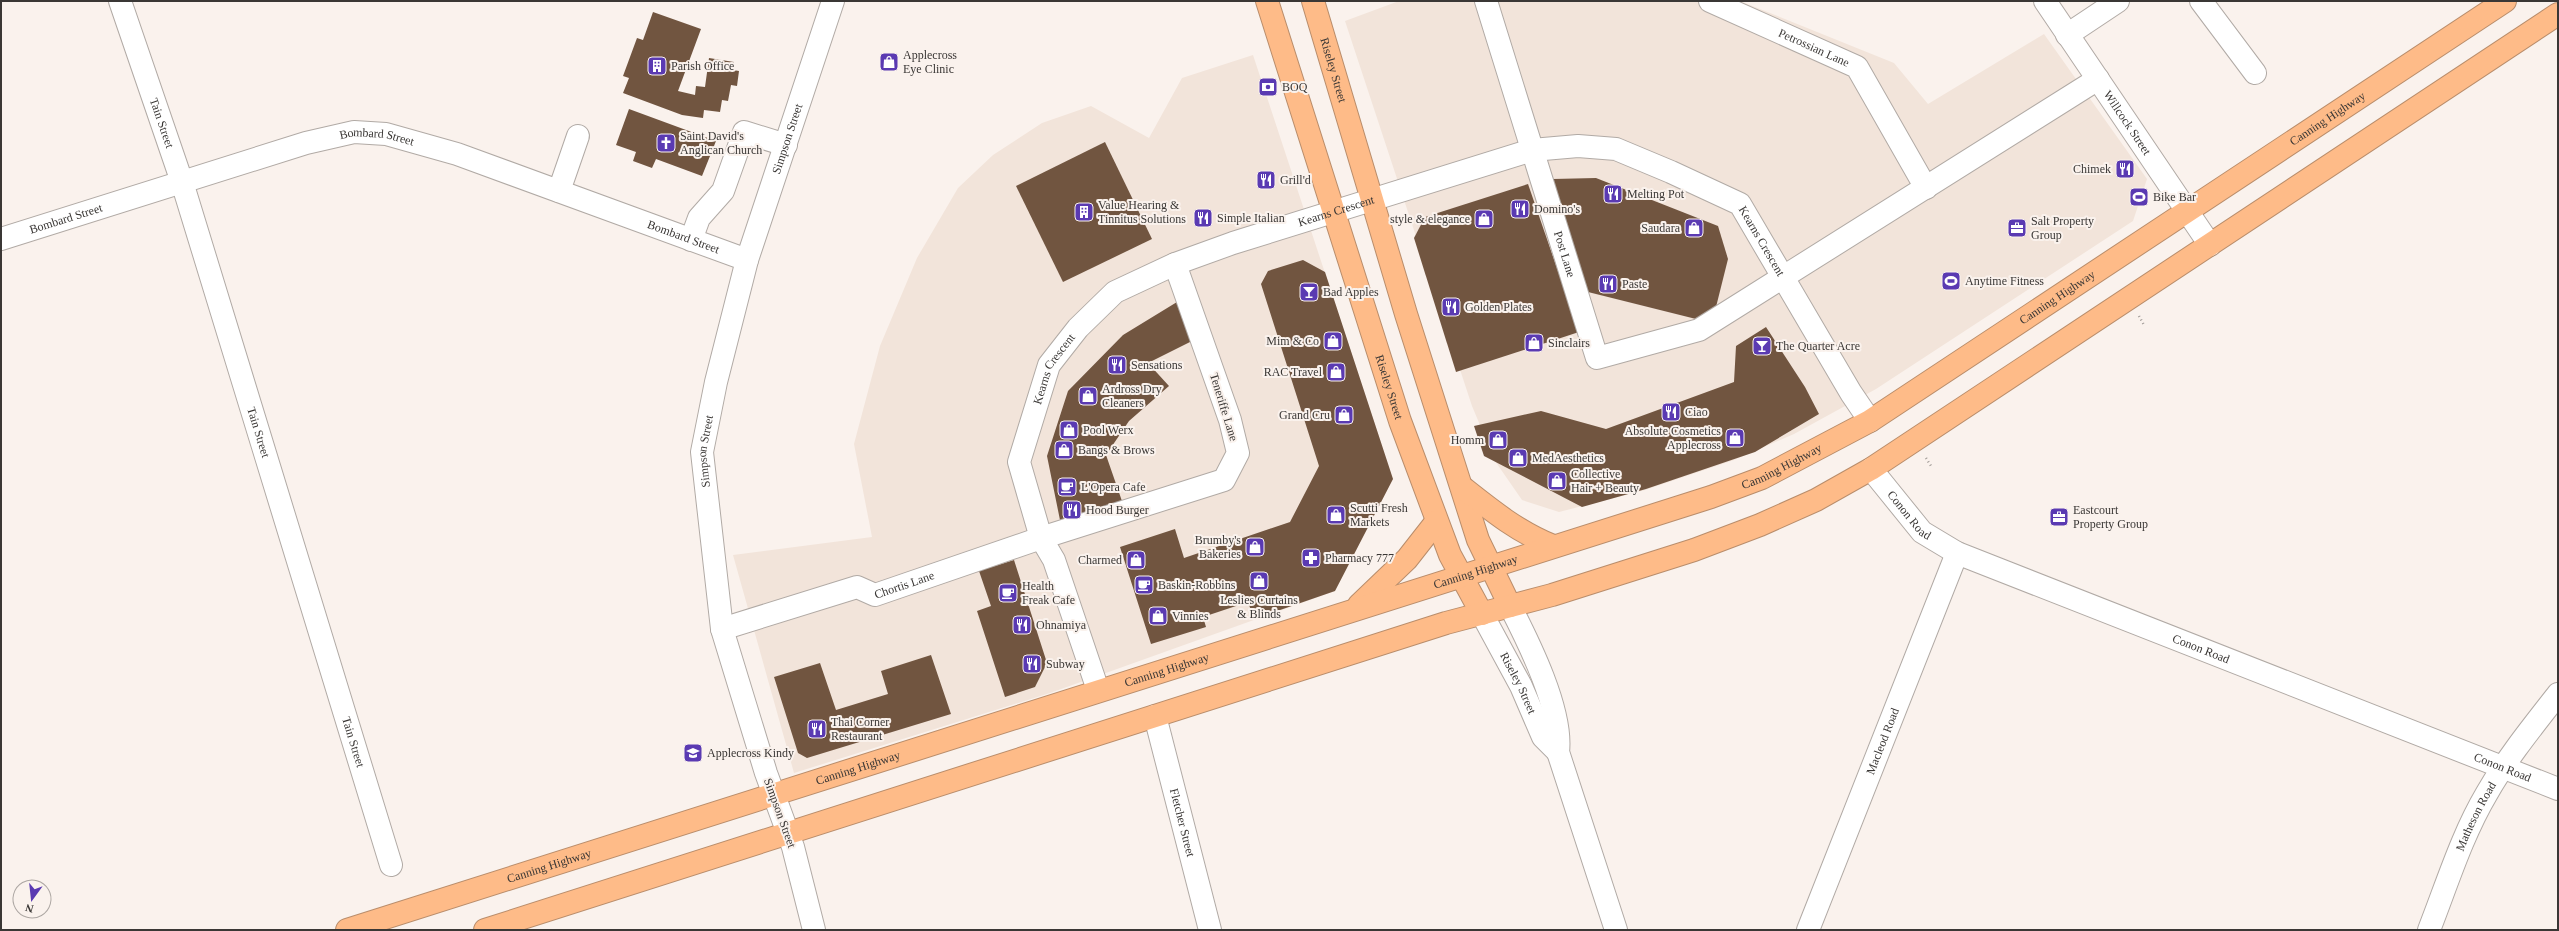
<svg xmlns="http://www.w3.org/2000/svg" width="2559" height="931" font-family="'Times New Roman',serif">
  <rect width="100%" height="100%" fill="#faf2ed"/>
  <!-- built -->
  <g fill="#f2e4da">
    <path d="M1399,1H1740L1894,63L1928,104L2044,34L2147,179L2133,221L1876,389L1794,434L1734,460L1645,490L1559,512L1522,500L1495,461L1472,406L1345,21Z"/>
    <path d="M1253,55L1393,479L1335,591L1050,693L794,773L733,555L872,537L854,444L880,346L917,258L958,188L993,155L1042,123L1091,106L1149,138L1182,78Z"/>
  </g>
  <!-- building -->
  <g fill="#715540">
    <path d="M653,12L701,29L678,91L695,95L696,86L705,87L709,58L734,62L733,70L739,71L737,86L731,85L728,101L722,100L720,112L704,110L703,118L682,115L623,93L629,78L623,76L637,38L643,40Z"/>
    <path d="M629,109L716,141L702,176L656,159L652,168L633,161L636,152L616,145Z"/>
    <path d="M1105,142L1152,239L1063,282L1016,186Z"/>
    <path d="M1596,178L1718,226L1728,259L1712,323L1584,291L1555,200L1553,179Z"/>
    <path d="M1528,184L1579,332L1456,372L1414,238L1425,217Z"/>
    <path d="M1303,260L1325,272L1393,479L1335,591L1254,619L1248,602L1203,617L1206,627L1151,644L1120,547L1175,529L1184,558L1290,522L1319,466L1261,284L1268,271Z"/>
    <path d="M1177,302L1194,340L1148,363L1169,386L1129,421L1106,455L1123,504L1061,525L1047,456L1068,391L1123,335Z"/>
    <path d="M1766,327L1805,387L1819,414L1755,452L1646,489L1582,507L1484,456L1474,426L1541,411L1606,429L1734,382L1736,346Z"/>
    <path d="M1014,560L1047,663L1035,687L1005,697L977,611L991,606L979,571Z"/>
    <path d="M931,655L951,714L807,758L798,753L774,677L820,663L836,710L888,694L881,671Z"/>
  </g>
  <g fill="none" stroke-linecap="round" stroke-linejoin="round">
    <defs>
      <g id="minor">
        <path id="s1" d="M120,1L182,182L391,865"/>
        <path id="s2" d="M1486,1L1597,358L1699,330L2098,79"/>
        <path id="s3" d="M1710,1L1857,67L1926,188"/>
        <path id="s4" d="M2045,1L2210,245"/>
        <path d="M2201,1L2255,73"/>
        <path d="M2067,35L2118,1"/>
        <path d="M559,191L578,136"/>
        <path id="s5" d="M1,239L306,143L354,132L386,134L457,154L747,260"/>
        <path d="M691,240L699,218L723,191L744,132L786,145"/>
        <path id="s6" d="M1871,469L1922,532L1957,553L2558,789"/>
        <path d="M1510,606C1529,643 1563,711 1558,752L1616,930"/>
        <path id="s7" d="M1482,614L1521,686L1543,737L1558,752"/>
        <path id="s8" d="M722,629L857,587L875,595L1041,538L1224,480L1238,453L1230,420L1175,264"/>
        <path id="s9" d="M1098,690L1054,560L1041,538L1019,462L1049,365L1078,328L1115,292L1175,264L1233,243L1532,150L1578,146L1616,149L1671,172L1740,204L1851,393L1870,421"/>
        <path id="s10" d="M1155,716L1210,930"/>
        <path id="s11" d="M814,930L793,847L766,773L722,629L702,452L716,382L747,260L833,1"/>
        <path id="s12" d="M1808,930L1957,553"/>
        <path id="s13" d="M2429,930C2447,884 2462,835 2487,793C2507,758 2533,726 2558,694"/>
      </g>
      <g id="highway">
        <path id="s14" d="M1267,1L1400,421L1450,555L1482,614"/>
        <path id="s15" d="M1313,1L1406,314L1478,540L1510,606"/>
        <path d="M1462,487C1491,510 1518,532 1553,546"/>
        <path d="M1359,605L1407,559L1436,522"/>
        <path id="s16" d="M347,930L1711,497L1762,478L1870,421L2505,1"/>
        <path d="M485,930L1446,623L1552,595L1694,550L1760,525L1816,500L1871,469L2558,14"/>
      </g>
    </defs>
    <!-- minor casing -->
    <use href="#minor" stroke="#b1aaa5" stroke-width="24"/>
    <!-- highway casing -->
    <use href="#highway" stroke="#b98d6b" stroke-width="24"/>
    <!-- path -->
    <g stroke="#a09b97" stroke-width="2.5" stroke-dasharray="1 3" stroke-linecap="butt">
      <path d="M2139,316L2144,325"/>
      <path d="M1926,458L1931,466"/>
    </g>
    <!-- minor -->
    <use href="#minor" stroke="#fff" stroke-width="22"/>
    <!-- highway -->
    <use href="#highway" stroke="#febb88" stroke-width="22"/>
  </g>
  <!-- icons -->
  <defs>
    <symbol id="shop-square" viewBox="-11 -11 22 22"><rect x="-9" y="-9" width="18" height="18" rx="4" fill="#5a3ab2" stroke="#faf2ed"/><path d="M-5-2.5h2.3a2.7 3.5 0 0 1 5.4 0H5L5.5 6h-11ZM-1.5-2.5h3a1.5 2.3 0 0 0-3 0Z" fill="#fff"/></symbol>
    <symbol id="building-square" viewBox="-11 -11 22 22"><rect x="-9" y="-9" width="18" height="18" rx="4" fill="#5a3ab2" stroke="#faf2ed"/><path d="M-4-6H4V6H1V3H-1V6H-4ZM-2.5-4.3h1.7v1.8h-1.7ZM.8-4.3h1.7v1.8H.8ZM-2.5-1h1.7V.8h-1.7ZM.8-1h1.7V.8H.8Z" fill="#fff"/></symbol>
    <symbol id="bank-square" viewBox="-11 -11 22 22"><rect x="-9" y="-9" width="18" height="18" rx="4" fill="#5a3ab2" stroke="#faf2ed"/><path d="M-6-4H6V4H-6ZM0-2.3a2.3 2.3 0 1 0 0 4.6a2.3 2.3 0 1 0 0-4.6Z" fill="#fff"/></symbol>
    <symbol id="church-square" viewBox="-11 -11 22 22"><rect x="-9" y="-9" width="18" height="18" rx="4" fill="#5a3ab2" stroke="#faf2ed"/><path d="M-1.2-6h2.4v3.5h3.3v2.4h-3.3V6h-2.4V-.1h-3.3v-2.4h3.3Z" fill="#fff"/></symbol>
    <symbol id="restaurant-square" viewBox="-11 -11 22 22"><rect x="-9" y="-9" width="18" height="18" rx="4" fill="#5a3ab2" stroke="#faf2ed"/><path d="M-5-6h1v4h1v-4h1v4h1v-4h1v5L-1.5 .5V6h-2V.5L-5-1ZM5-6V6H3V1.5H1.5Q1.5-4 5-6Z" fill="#fff"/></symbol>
    <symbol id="stadium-square" viewBox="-11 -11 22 22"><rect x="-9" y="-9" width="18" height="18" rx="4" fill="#5a3ab2" stroke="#faf2ed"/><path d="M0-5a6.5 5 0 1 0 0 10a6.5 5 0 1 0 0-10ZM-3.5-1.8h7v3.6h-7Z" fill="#fff"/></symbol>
    <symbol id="office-square" viewBox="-11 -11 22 22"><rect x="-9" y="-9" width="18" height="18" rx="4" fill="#5a3ab2" stroke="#faf2ed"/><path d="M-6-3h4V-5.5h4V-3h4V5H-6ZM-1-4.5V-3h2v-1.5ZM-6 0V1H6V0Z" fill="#fff"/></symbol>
    <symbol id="bar-square" viewBox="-11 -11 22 22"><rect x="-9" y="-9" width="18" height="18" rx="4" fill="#5a3ab2" stroke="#faf2ed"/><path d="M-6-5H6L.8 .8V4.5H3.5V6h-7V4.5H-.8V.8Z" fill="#fff"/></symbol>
    <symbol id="cafe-square" viewBox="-11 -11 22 22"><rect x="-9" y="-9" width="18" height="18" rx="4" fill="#5a3ab2" stroke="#faf2ed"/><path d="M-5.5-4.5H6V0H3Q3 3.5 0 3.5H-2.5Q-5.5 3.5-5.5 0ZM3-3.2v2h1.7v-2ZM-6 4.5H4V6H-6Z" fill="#fff"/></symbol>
    <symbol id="pharmacy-square" viewBox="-11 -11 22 22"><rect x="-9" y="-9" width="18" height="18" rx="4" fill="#5a3ab2" stroke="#faf2ed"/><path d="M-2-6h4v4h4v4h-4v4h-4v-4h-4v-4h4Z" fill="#fff"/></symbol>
    <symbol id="school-square" viewBox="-11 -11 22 22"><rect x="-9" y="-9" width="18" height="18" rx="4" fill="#5a3ab2" stroke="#faf2ed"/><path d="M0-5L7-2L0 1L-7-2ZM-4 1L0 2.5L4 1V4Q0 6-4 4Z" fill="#fff"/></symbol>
  </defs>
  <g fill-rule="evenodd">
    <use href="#shop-square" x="878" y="51" width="22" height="22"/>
    <use href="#building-square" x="646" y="55" width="22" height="22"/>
    <use href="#bank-square" x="1257" y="76" width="22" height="22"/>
    <use href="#church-square" x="655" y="132" width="22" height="22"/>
    <use href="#restaurant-square" x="2114" y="158" width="22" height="22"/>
    <use href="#restaurant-square" x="1255" y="169" width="22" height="22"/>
    <use href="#restaurant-square" x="1602" y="183" width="22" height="22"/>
    <use href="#stadium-square" x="2128" y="186" width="22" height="22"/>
    <use href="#restaurant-square" x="1509" y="198" width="22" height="22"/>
    <use href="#building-square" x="1073" y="201" width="22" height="22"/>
    <use href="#restaurant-square" x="1192" y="207" width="22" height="22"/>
    <use href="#shop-square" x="1473" y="208" width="22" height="22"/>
    <use href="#shop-square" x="1683" y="217" width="22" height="22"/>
    <use href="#office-square" x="2006" y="217" width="22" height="22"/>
    <use href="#stadium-square" x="1940" y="270" width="22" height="22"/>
    <use href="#restaurant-square" x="1597" y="273" width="22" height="22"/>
    <use href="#bar-square" x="1298" y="281" width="22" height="22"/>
    <use href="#restaurant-square" x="1440" y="296" width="22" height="22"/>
    <use href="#shop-square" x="1322" y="330" width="22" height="22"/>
    <use href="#shop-square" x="1523" y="332" width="22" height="22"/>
    <use href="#bar-square" x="1751" y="335" width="22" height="22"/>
    <use href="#restaurant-square" x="1106" y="354" width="22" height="22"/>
    <use href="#shop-square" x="1325" y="361" width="22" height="22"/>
    <use href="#shop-square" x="1077" y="385" width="22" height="22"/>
    <use href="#restaurant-square" x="1660" y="401" width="22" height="22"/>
    <use href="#shop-square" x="1333" y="404" width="22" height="22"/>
    <use href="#shop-square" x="1058" y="419" width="22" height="22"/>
    <use href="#shop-square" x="1724" y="427" width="22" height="22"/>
    <use href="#shop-square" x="1487" y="429" width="22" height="22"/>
    <use href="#shop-square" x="1053" y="439" width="22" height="22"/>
    <use href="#shop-square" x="1507" y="447" width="22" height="22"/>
    <use href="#shop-square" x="1546" y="470" width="22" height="22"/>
    <use href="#cafe-square" x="1056" y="476" width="22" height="22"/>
    <use href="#restaurant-square" x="1061" y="499" width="22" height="22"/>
    <use href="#shop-square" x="1325" y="504" width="22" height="22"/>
    <use href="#office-square" x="2048" y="506" width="22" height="22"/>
    <use href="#shop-square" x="1244" y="536" width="22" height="22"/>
    <use href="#pharmacy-square" x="1300" y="547" width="22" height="22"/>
    <use href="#shop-square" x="1125" y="549" width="22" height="22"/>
    <use href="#shop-square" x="1248" y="570" width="22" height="22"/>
    <use href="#cafe-square" x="1133" y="574" width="22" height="22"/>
    <use href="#cafe-square" x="997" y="582" width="22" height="22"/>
    <use href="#shop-square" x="1147" y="605" width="22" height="22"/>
    <use href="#restaurant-square" x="1011" y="614" width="22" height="22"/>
    <use href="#restaurant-square" x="1021" y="653" width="22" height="22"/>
    <use href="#restaurant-square" x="806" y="718" width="22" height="22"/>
    <use href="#school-square" x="682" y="742" width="22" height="22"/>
  </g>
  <g text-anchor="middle" stroke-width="4" stroke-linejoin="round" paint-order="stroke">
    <!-- street labels -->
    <g font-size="12" fill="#3a3735" stroke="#faf2ed">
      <text dy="4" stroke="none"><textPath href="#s3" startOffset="114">Petrossian Lane</textPath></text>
      <text dy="4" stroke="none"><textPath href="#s15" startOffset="72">Riseley Street</textPath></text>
      <text dy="4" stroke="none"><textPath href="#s16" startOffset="2156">Canning Highway</textPath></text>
      <text dy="4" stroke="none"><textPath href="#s1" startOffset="129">Tain Street</textPath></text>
      <text dy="4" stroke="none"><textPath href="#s4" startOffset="147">Willcock Street</textPath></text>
      <text dy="4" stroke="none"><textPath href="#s11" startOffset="818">Simpson Street</textPath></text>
      <text dy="4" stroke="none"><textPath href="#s5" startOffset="392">Bombard Street</textPath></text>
      <text dy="4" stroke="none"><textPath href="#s9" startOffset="678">Kearns Crescent</textPath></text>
      <text dy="4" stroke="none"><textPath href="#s5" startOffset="68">Bombard Street</textPath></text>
      <text dy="4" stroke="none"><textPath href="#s5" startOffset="716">Bombard Street</textPath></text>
      <text dy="4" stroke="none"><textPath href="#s9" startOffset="1146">Kearns Crescent</textPath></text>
      <text dy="4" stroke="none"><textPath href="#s2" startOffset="265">Post Lane</textPath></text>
      <text dy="4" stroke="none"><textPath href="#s16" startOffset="1832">Canning Highway</textPath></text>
      <text dy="4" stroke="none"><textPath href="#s9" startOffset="342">Kearns Crescent</textPath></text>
      <text dy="4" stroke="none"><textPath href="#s14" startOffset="405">Riseley Street</textPath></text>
      <text transform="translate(1224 407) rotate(73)" y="4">Teneriffe Lane</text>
      <text dy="4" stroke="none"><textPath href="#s1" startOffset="453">Tain Street</textPath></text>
      <text dy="4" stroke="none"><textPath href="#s11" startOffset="494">Simpson Street</textPath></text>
      <text dy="4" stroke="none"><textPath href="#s16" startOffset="1508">Canning Highway</textPath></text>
      <text dy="4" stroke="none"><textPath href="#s6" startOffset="60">Conon Road</textPath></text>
      <text dy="4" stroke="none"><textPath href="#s16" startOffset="1184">Canning Highway</textPath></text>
      <text dy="4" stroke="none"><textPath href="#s8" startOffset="192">Chortis Lane</textPath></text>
      <text dy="4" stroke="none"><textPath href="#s6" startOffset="384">Conon Road</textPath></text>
      <text dy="4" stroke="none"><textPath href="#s16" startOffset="860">Canning Highway</textPath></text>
      <text dy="4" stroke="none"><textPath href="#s7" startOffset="78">Riseley Street</textPath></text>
      <text dy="4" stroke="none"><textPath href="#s12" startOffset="203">Macleod Road</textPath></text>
      <text dy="4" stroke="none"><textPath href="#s1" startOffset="777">Tain Street</textPath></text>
      <text dy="4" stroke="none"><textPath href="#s16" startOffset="536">Canning Highway</textPath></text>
      <text dy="4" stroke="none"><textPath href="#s6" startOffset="708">Conon Road</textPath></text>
      <text transform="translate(780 813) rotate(70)" y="4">Simpson Street</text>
      <text dy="4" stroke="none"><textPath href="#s13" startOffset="123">Matheson Road</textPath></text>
      <text dy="4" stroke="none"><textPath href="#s10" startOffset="110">Fletcher Street</textPath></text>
      <text dy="4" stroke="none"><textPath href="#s16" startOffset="212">Canning Highway</textPath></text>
    </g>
    <!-- poi labels -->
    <g font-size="12" fill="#3a3735" stroke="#faf2ed" text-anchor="start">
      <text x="903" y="59">Applecross<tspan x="903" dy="14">Eye Clinic</tspan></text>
      <text x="671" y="70">Parish Office</text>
      <text x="1282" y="91">BOQ</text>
      <text x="680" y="140">Saint David's<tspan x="680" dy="14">Anglican Church</tspan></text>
      <text x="2111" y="173" text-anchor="end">Chimek</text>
      <text x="1280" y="184">Grill'd</text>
      <text x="1627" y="198">Melting Pot</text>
      <text x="2153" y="201">Bike Bar</text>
      <text x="1098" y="209">Value Hearing &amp;<tspan x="1098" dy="14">Tinnitus Solutions</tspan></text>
      <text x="1534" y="213">Domino's</text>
      <text x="1217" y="222">Simple Italian</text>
      <text x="1470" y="223" text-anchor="end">style &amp; elegance</text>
      <text x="2031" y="225">Salt Property<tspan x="2031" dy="14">Group</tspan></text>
      <text x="1680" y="232" text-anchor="end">Saudara</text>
      <text x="1965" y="285">Anytime Fitness</text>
      <text x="1622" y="288">Paste</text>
      <text x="1323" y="296">Bad Apples</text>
      <text x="1465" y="311">Golden Plates</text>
      <text x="1319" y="345" text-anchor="end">Mim &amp; Co</text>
      <text x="1548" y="347">Sinclairs</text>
      <text x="1776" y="350">The Quarter Acre</text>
      <text x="1131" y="369">Sensations</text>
      <text x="1322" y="376" text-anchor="end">RAC Travel</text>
      <text x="1102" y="393">Ardross Dry<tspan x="1102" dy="14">Cleaners</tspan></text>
      <text x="1685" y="416">Ciao</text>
      <text x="1330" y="419" text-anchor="end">Grand Cru</text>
      <text x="1083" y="434">Pool Werx</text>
      <text x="1721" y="435" text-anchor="end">Absolute Cosmetics<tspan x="1721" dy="14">Applecross</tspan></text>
      <text x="1484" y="444" text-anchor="end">Homm</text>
      <text x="1078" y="454">Bangs &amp; Brows</text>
      <text x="1532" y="462">MedAesthetics</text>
      <text x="1571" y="478">Collective<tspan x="1571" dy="14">Hair + Beauty</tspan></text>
      <text x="1081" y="491">L'Opera Cafe</text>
      <text x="1350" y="512">Scutti Fresh<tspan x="1350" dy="14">Markets</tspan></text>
      <text x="1086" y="514">Hood Burger</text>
      <text x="2073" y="514">Eastcourt<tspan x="2073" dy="14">Property Group</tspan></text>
      <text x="1241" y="544" text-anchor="end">Brumby's<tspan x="1241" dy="14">Bakeries</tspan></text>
      <text x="1325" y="562">Pharmacy 777</text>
      <text x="1122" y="564" text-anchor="end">Charmed</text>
      <text x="1158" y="589">Baskin-Robbins</text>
      <text x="1022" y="590">Health<tspan x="1022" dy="14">Freak Cafe</tspan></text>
      <text x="1259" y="604" text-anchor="middle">Leslies Curtains<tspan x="1259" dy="14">&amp; Blinds</tspan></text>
      <text x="1172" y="620">Vinnies</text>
      <text x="1036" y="629">Ohnamiya</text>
      <text x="1046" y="668">Subway</text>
      <text x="831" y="726">Thai Corner<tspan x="831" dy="14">Restaurant</tspan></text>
      <text x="707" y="757">Applecross Kindy</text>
    </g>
  </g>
  <!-- border -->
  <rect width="2559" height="931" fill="none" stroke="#3a3735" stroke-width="4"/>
  <!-- north arrow -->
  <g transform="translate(32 899) rotate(195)"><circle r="19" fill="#faf2ed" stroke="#ada7a3"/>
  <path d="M0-3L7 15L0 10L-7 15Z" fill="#5a3ab2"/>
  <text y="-6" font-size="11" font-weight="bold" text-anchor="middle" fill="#3a3735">N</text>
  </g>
</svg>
